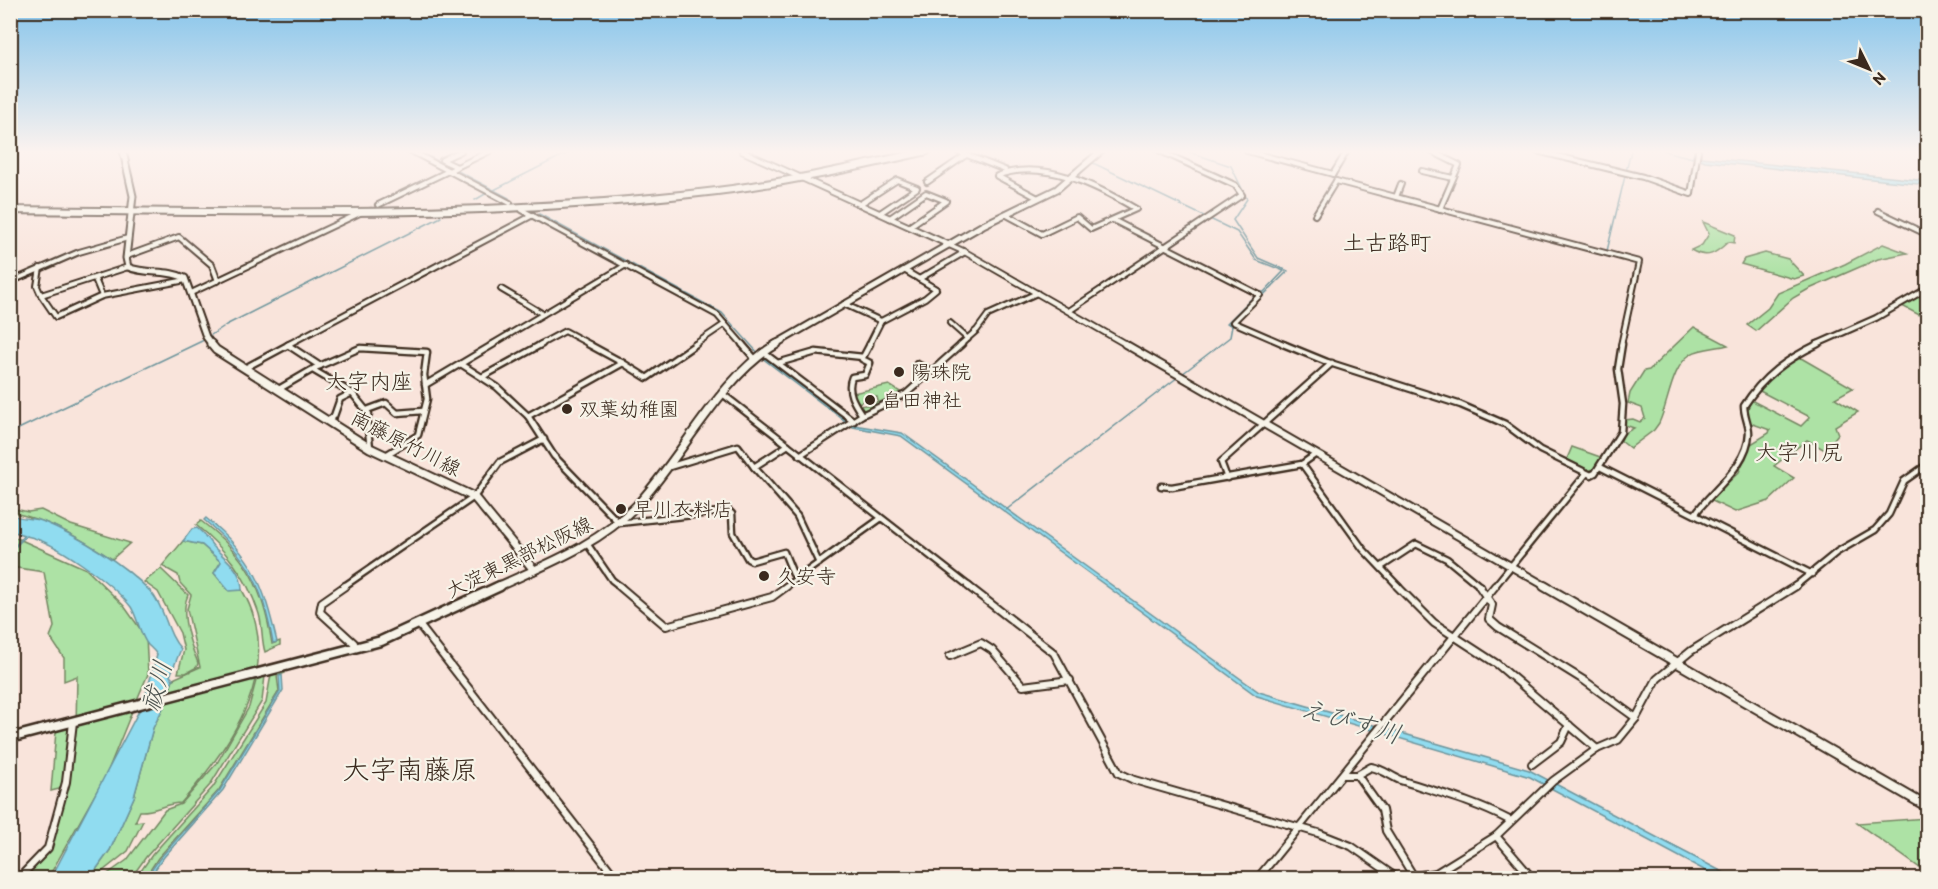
<svg xmlns="http://www.w3.org/2000/svg" width="1938" height="889" font-family="Itim,'Klee One',sans-serif">
  <rect width="100%" height="100%" fill="#f9e4db"/>
  <filter id="ink" filterUnits="userSpaceOnUse"><feTurbulence type="fractalNoise" baseFrequency=".0167" numOctaves="2"/><feDisplacementMap in="SourceGraphic" scale="12" xChannelSelector="R" yChannelSelector="G"/><feConvolveMatrix kernelMatrix="1 2 1 2 8 2 1 2 1" color-interpolation-filters="sRGB"/></filter>
  <g filter="url(#ink)">
    <!-- green -->
    <g fill="#ade2a5" stroke="#748662" stroke-width="1.5">
      <path d="M1703,222L1735,235L1734,243L1728,242C1716,253 1708,260 1691,250L1702,245L1709,234Z"/>
      <path d="M1883,244L1907,253L1878,259L1807,290L1793,298L1756,331L1747,325L1768,308L1778,293L1845,264Z"/>
      <path d="M1765,253L1788,259L1804,276L1794,279L1741,264L1744,259Z"/>
      <path d="M1926,292L1927,319L1902,306Z"/>
      <path d="M1694,327L1728,345C1718,348 1700,348 1691,354C1671,367 1669,402 1659,423L1654,430L1630,448L1621,441L1623,434L1634,428L1625,425V420L1633,419L1640,422L1645,418L1642,408L1628,403L1630,393L1644,371L1649,370Z"/>
      <path d="M1801,358L1853,388L1835,398L1858,412L1835,426L1838,434L1825,450L1807,440L1774,466L1794,478L1769,501L1735,512L1710,500L1739,472L1751,444L1769,433L1770,430L1750,423L1746,414L1751,400L1801,426L1810,417L1756,389L1789,363Z"/>
      <path d="M889,385L902,393L901,396L862,413L858,406L873,404L878,401L877,397L867,395L861,402L856,403L853,393Z"/>
      <path d="M1572,447L1603,458L1597,467L1587,472L1566,461Z"/>
      <path d="M11,508L28,512L41,510L71,525L130,543L112,559C80,538 51,521 14,513L11,512Z"/>
      <path d="M201,521C247,556 263,587 272,644L280,641V645L265,652C261,639 263,624 258,611C246,575 225,549 196,525Z"/>
      <path d="M10,535L86,569L124,606L146,637L148,674L133,709L107,773L48,878H25C56,847 56,828 67,787L51,791L56,731L76,726L77,676L64,681V658L50,637L54,627L44,572L11,567Z"/>
      <path d="M183,541L202,545L221,562L214,573L228,590H242C287,667 232,745 181,803C166,803 154,812 140,811L135,822L143,821L128,851L94,878H90L110,850L134,797L153,728L167,700L173,679L200,667L187,609L191,595L180,583L178,575L162,566Z"/>
      <path d="M161,569L188,595C179,614 190,644 198,663L197,667L186,673H178L184,650L180,633L158,592L144,582Z"/>
      <path d="M284,670L285,673L277,676L279,691L219,790L158,858L145,878H136L152,855L213,787L266,703L271,674Z"/>
      <path d="M265,676L262,701L210,785L146,857L131,878H102L127,860L165,810L181,804L217,763L249,707L257,677Z"/>
      <path d="M1927,818V873L1857,823Z"/>
    </g>
    <!-- water -->
    <g fill="#90dcf0" stroke="#6e959c" stroke-width="1.5">
      <path d="M1692,156L1927,181V185L1705,161Z"/>
      <path d="M764,356L854,425L902,433L1259,692L1529,770L1734,878H1719L1530,777L1257,696L901,436L853,427L762,358Z"/>
      <path d="M11,514C20,520 32,517 42,521C80,537 122,562 151,592C166,609 166,633 181,649L170,676L173,679L169,690L145,697L157,655C154,650 152,649 148,645C140,636 138,618 131,607C113,584 55,541 26,536L11,551L24,535L11,531Z"/>
      <path d="M206,518C254,557 263,583 277,642L273,643C263,586 249,557 204,520Z"/>
      <path d="M197,528C205,534 207,539 213,546C226,560 242,569 242,590L229,591L214,573L221,562L202,545L183,541L192,529Z"/>
      <path d="M282,675L283,690L223,790L164,857L149,878H146L160,858L220,790L280,691L279,676Z"/>
      <path d="M167,700L153,728L134,797L110,850L90,878H51L141,707Z"/>
    </g>
    <g fill="none" stroke-linecap="round" stroke-linejoin="round">
      <!-- stream -->
      <g stroke="#6e959c" stroke-width="1.5">
        <path d="M418,151L452,168"/>
        <path d="M1186,151L1231,166L1247,199L1233,220L1258,258L1288,271L1232,326"/>
        <path d="M1664,151L1693,158L1694,151"/>
        <path d="M1091,162L1237,232L1256,260L1284,271L1264,292H1259"/>
        <path d="M456,170L509,198"/>
        <path d="M492,191L571,151"/>
        <path d="M475,200L487,193"/>
        <path d="M539,214L722,313L759,354"/>
        <path d="M1607,251L1631,151"/>
        <path d="M1182,374L1230,337L1232,326L1227,323L1255,295"/>
        <path d="M10,433L202,341L226,325L441,217"/>
        <path d="M1006,510L1178,377"/>
      </g>
      <!-- minor-tunnel -->
      <path stroke="#d3bfb5" stroke-width="4" stroke-dasharray="4 1.5" stroke-linecap="butt" d="M364,211L378,205"/>
      <defs>
        <g id="minor-far2">
          <path d="M411,151L510,203"/>
          <path d="M957,151L1005,170"/>
          <path d="M1247,151L1333,174"/>
          <path d="M1431,151L1459,165L1440,209"/>
          <path d="M1537,151L1643,177L1691,194L1698,151"/>
          <path d="M457,167L442,160L461,151"/>
          <path d="M1422,171L1453,178"/>
          <path d="M1333,174L1347,151"/>
          <path d="M1336,181L1639,262L1621,345"/>
          <path d="M927,182L966,155"/>
          <path d="M1396,197L1401,184"/>
          <path d="M860,204L897,180L917,188L880,213"/>
          <path d="M378,205L490,151"/>
          <path d="M522,210L717,315L743,345"/>
          <path d="M1878,211L1928,235"/>
          <path d="M1005,214L1042,234L1077,217L1091,229L1136,209C1097,186 1043,158 997,176L1038,198"/>
          <path d="M1315,215L1336,181"/>
          <path d="M890,218L926,193L946,201L910,226"/>
          <path d="M1113,220L1260,295L1233,322L1286,345"/>
          <path d="M127,256L179,237L212,265L218,281"/>
          <path d="M40,268L37,286L41,295L128,267"/>
          <path d="M95,279L102,296"/>
          <path d="M919,279L965,252"/>
          <path d="M10,282L79,252L128,238"/>
          <path d="M501,289L543,314"/>
          <path d="M191,293L360,213"/>
          <path d="M41,295L56,317L102,296L186,280"/>
          <path d="M844,304L881,321"/>
          <path d="M1069,311L1242,195L1235,185L1160,151"/>
          <path d="M950,323L968,339"/>
          <path d="M287,345L533,215"/>
          <path d="M491,345L626,265"/>
          <path d="M539,345L565,331L591,345"/>
          <path d="M694,345L725,324"/>
          <path d="M869,345L881,321L925,298L936,289L904,270"/>
          <path d="M960,345L977,330L988,315L1037,293"/>
          <path d="M1815,345L1876,318L1928,288"/>
        </g>
        <g id="minor-far1">
          <path d="M588,344L623,363"/>
          <path d="M742,344L755,359"/>
          <path d="M1283,344L1327,362L1461,405L1505,424L1540,450L1591,475L1595,473L1621,432L1623,404L1618,369L1622,344"/>
          <path d="M288,345L320,366"/>
          <path d="M763,352L854,421"/>
          <path d="M778,363L816,352L863,357"/>
          <path d="M461,364L497,387L528,416L554,456L619,523L729,511L732,514L733,533L748,559L752,561L784,552L793,574L799,577"/>
          <path d="M917,364L932,371"/>
          <path d="M245,368L290,344"/>
          <path d="M313,370L352,393"/>
          <path d="M482,377L542,344"/>
          <path d="M425,385L494,344"/>
          <path d="M279,389L315,368L360,348L427,352L424,375L427,399L418,435L386,455"/>
          <path d="M724,395L970,587"/>
          <path d="M367,410L386,403L397,413L423,411"/>
          <path d="M862,415C854,403 846,391 852,377L865,375L870,363L862,359L870,344"/>
          <path d="M528,416L623,363L647,378L696,344"/>
          <path d="M328,421L334,416L340,399L352,393L369,414L367,419L370,448"/>
          <path d="M788,445L754,467L797,516L819,563"/>
          <path d="M800,455L862,415L906,394L962,344"/>
          <path d="M1302,464L1363,549L1399,587"/>
          <path d="M669,467L738,446L754,467"/>
          <path d="M1600,467L1812,574"/>
          <path d="M1227,478L1221,462L1332,363"/>
          <path d="M1161,486L1172,487L1302,464L1316,454"/>
          <path d="M1695,514C1712,490 1748,466 1749,433C1749,424 1744,416 1744,406C1763,376 1787,359 1818,344"/>
          <path d="M588,545L612,580L621,587"/>
          <path d="M1381,567L1416,544L1447,559L1481,587"/>
          <path d="M343,587L474,497L500,462L544,439"/>
          <path d="M785,587L880,519"/>
          <path d="M1494,587L1586,474"/>
          <path d="M1794,587L1837,552L1875,530L1889,514L1904,481L1928,464"/>
        </g>
        <g id="minor">
          <path d="M345,586L322,602L320,612L354,643L355,648"/>
          <path d="M619,586L666,626L772,597L787,586"/>
          <path d="M968,586L1054,653L1119,773L1134,780L1318,833L1351,846L1397,878"/>
          <path d="M1397,586L1434,623L1497,664L1597,749"/>
          <path d="M1479,586L1492,605L1489,619L1498,627L1585,681L1636,718"/>
          <path d="M420,626L616,878"/>
          <path d="M950,656L981,643L992,650L1023,686L1070,680"/>
          <path d="M1532,764L1561,742L1569,725"/>
          <path d="M1343,775H1357L1382,810L1386,831L1414,877"/>
          <path d="M1357,775L1371,767C1383,769 1390,776 1400,780C1437,792 1475,802 1509,820"/>
          <path d="M1496,836L1532,878"/>
          <path d="M19,878L48,848L66,782L73,722"/>
          <path d="M1258,878L1495,586"/>
          <path d="M1398,878L1436,873L1496,836L1553,781L1597,749L1618,740L1636,718L1657,679L1691,651L1796,586"/>
        </g>
        <path id="tertiary-far2" d="M742,151L965,252L1127,345"/>
        <path id="tertiary-far1" d="M1125,344L1547,587"/>
        <path id="tertiary" d="M1544,586L1928,807"/>
        <g id="secondary-far2">
          <path d="M123,151L133,196L126,258L128,267C147,275 167,269 185,278L206,337L212,345"/>
          <path d="M774,345L983,225L1057,189L1101,151"/>
        </g>
        <g id="secondary-far1">
          <path d="M211,344L216,350L370,448L474,497L534,570"/>
          <path d="M497,587C547,564 598,545 637,505C682,457 721,376 777,344"/>
        </g>
        <path id="secondary" d="M10,738L381,641L500,586"/>
        <path id="trunk" d="M10,210C240,212 471,219 699,193C776,185 852,168 927,151"/>
      </defs>
      <!-- minor-far2 casing -->
      <use href="#minor-far2" stroke="#3b2a1e" stroke-width="8"/>
      <!-- minor-far1 casing -->
      <use href="#minor-far1" stroke="#3b2a1e" stroke-width="9"/>
      <!-- minor casing -->
      <use href="#minor" stroke="#3b2a1e" stroke-width="10"/>
      <!-- tertiary-far2 casing -->
      <use href="#tertiary-far2" stroke="#3b2a1e" stroke-width="8"/>
      <!-- tertiary-far1 casing -->
      <use href="#tertiary-far1" stroke="#3b2a1e" stroke-width="10"/>
      <!-- tertiary casing -->
      <use href="#tertiary" stroke="#3b2a1e" stroke-width="12"/>
      <!-- secondary-far2 casing -->
      <use href="#secondary-far2" stroke="#3b2a1e" stroke-width="9"/>
      <!-- secondary-far1 casing -->
      <use href="#secondary-far1" stroke="#3b2a1e" stroke-width="11"/>
      <!-- secondary casing -->
      <use href="#secondary" stroke="#3b2a1e" stroke-width="13"/>
      <!-- trunk casing -->
      <use href="#trunk" stroke="#3b2a1e" stroke-width="10"/>
      <!-- minor-far2 -->
      <use href="#minor-far2" stroke="#f7f3e8" stroke-width="4"/>
      <!-- minor-far1 -->
      <use href="#minor-far1" stroke="#f7f3e8" stroke-width="4.5"/>
      <!-- minor -->
      <use href="#minor" stroke="#f7f3e8" stroke-width="6"/>
      <!-- tertiary-far2 -->
      <use href="#tertiary-far2" stroke="#f7f3e8" stroke-width="4.5"/>
      <!-- tertiary-far1 -->
      <use href="#tertiary-far1" stroke="#f7f3e8" stroke-width="6"/>
      <!-- tertiary -->
      <use href="#tertiary" stroke="#f7f3e8" stroke-width="8"/>
      <!-- secondary-far2 -->
      <use href="#secondary-far2" stroke="#f7f3e8" stroke-width="5"/>
      <!-- secondary-far1 -->
      <use href="#secondary-far1" stroke="#f7f3e8" stroke-width="7"/>
      <!-- secondary -->
      <use href="#secondary" stroke="#f7f3e8" stroke-width="8"/>
      <!-- trunk -->
      <use href="#trunk" stroke="#f7f3e8" stroke-width="6"/>
    </g>
  </g>
  <!-- sky -->
  <linearGradient id="sky" x2="0" y2="1"><stop stop-color="#85c4eb"/><stop offset="0.55" stop-color="#fcf3ef"/><stop offset="1" stop-color="#fcf3ef" stop-opacity="0"/></linearGradient>
  <rect width="1938" height="276" fill="url(#sky)"/>
  <!-- markers -->
  <g fill="#3b2a1e" stroke="#f7f3e8" stroke-width="2">
    <circle cx="899" cy="372" r="6"/>
    <circle cx="870" cy="400" r="6"/>
    <circle cx="567" cy="409" r="6"/>
    <circle cx="621" cy="509" r="6"/>
    <circle cx="764" cy="576" r="6"/>
  </g>
  <g text-anchor="middle" stroke-width="4.5" stroke-linejoin="round" paint-order="stroke">
    <!-- poi labels -->
    <g font-size="20" fill="#3b2a1e" stroke="#f7f3e8" text-anchor="start">
      <text x="911" y="379">陽珠院</text>
      <text x="882" y="407">畠田神社</text>
      <text x="579" y="416">双葉幼稚園</text>
      <text x="633" y="516">早川衣料店</text>
      <text x="776" y="583">久安寺</text>
    </g>
    <!-- street labels -->
    <g font-size="20" fill="#3b2a1e" stroke="#f7f3e8">
      <text transform="translate(406 443) rotate(27)" y="7">南藤原竹川線</text>
      <text transform="translate(519 557) rotate(-26)" y="7">大淀東黒部松阪線</text>
    </g>
    <!-- quarter labels -->
    <g font-size="22" fill="#3b2a1e" stroke="#f7f3e8">
      <text x="1387" y="250">土古路町</text>
      <text x="369" y="389">大字内座</text>
      <text x="1799" y="460">大字川尻</text>
    </g>
    <!-- near-water labels -->
    <g font-size="26" font-style="italic" fill="#505652" stroke="#f7f3e8">
      <text transform="translate(156 686) rotate(-74)" y="9">祓川</text>
      <text transform="translate(1351 721) rotate(16)" y="9">えびす川</text>
    </g>
    <!-- near-quarter labels -->
    <g font-size="27" fill="#3b2a1e" stroke="#f7f3e8">
      <text x="410" y="779">大字南藤原</text>
    </g>
  </g>
  <!-- margin -->
  <rect width="1938" height="889" fill="none" stroke="#f7f3e8" stroke-width="36"/>
  <rect x="18" y="18" width="1902" height="853" fill="none" stroke="#3b2a1e" stroke-width="2" filter="url(#ink)"/>
  <!-- north arrow -->
  <g transform="translate(1869 69) rotate(133)" stroke="#f7f3e8" stroke-width="4.5" paint-order="stroke">
  <path d="M0-4.5L10 22L0 15L-10 22Z" fill="#3b2a1e"/>
  <text y="-9" font-size="16" font-weight="bold" text-anchor="middle" fill="#3b2a1e">N</text>
  </g>
</svg>
